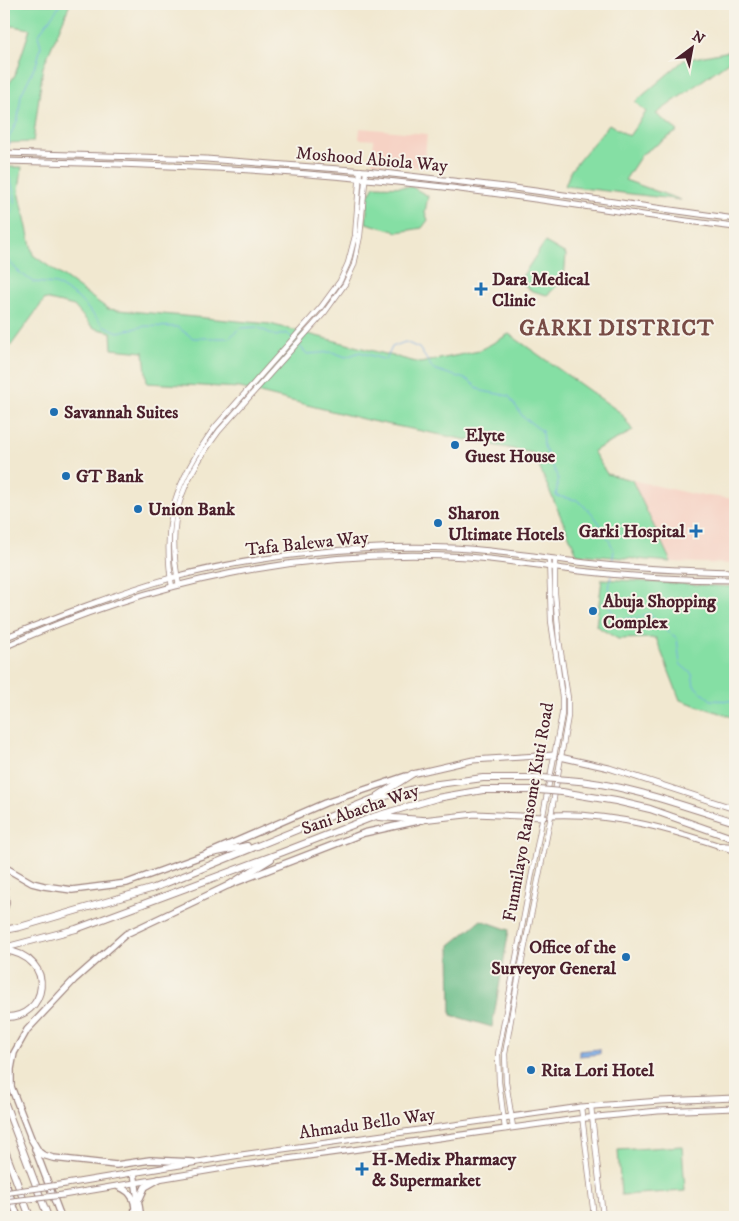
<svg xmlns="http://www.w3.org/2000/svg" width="739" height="1221" font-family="'IM FELL DW Pica',serif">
  <rect width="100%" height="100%" fill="#f7f3e8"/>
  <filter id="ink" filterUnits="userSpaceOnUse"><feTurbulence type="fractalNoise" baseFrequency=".02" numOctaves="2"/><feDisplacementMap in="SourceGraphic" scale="10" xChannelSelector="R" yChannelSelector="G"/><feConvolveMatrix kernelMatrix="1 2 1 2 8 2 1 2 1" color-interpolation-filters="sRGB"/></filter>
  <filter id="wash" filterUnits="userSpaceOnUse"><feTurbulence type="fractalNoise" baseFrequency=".0096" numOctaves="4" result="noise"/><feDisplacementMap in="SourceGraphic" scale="20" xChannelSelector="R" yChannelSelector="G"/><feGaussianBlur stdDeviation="1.12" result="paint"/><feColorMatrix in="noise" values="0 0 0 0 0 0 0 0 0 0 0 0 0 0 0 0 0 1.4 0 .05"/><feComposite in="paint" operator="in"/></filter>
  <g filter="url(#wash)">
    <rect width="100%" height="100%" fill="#f1e8d0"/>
    <!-- built -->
    <g fill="#f6d2c4">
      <path d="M360,128L427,134L424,168L372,162L374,140L359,139Z"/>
      <path d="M632,480L692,494L735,499V564L671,562Z"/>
    </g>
    <!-- green -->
    <g fill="#85dfa4" stroke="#687f68">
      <path d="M11,4H70L43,67L33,142L4,143V91L15,75L30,29L7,25Z"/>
      <path d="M735,50V57L656,114L678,131L642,154L625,180L681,200L565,186L571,170L609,124L629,136L646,112L635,102L684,60Z"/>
      <path d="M4,167H22L19,191L33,255L108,309L270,324L420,363L479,351L509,334L621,413L633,431L593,451L607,474L632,480L671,562L577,554L533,453L371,421L240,388L147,383L144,352L112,349L111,332L93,328L74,306L45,299L4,355Z"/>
      <path d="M374,186L412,187L428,196L425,212L428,220L422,228L398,232L366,223L368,196Z"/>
      <path d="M545,242L566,254L564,280L547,295L532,291L519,281Z"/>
      <path d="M602,579L735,587V718L680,700L656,638L618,639L596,626Z"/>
      <path d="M682,1146L685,1191L621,1195L618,1150Z"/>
    </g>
    <!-- forest -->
    <path fill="#6cbe8a" stroke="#5b6e5a" d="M481,920L509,930L492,1027L451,1015L450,945Z"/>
    <!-- water -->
    <path fill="#7aabe5" stroke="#626588" d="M600,1049V1054L579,1056V1051Z"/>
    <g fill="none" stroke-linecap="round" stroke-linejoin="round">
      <!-- stream -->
      <g stroke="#7aabe5" stroke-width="1">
        <path d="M8,151L9,138L18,119L21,95L37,62L41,46L38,35L61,4"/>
        <path d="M4,218C28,205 6,182 7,163"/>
        <path d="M4,256L19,272L33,282L56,284L77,297L103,325L118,332L145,326L177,327L193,338H229L240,328L257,327L276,336L287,333L292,338"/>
        <path d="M298,344L307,354L332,352L346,357L360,352L386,360L392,347L405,342L419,348L433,369L468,380L482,391L509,396L523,417L542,431L543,444L558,478L556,496L577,500L591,512L603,528L614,550L612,564"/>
        <path d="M611,575L608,598L614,619L637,618L649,613L661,627L677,638L680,664L692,674L694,686L711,700L735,701"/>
      </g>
    </g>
  </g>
  <g filter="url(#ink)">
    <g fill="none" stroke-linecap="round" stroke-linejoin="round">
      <defs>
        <g id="tertiary">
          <path d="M179,585C165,520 181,482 219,431L325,312L345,284L354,265L360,236L366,171"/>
          <path d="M172,587C161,519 176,481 215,427L321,307L340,281L348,263L355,236L360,170"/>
          <path d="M591,1106L603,1217"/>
          <path d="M581,1107L594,1217"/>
          <path d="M513,1127L506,1082L505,1054L516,990L550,821L568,716V698L559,640L555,593V559"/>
          <path d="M505,1129L499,1082L498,1054L562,714V697L551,621L549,558"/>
        </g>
        <g id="secondary">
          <path d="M4,153L206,159L366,171L514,188L735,219"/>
          <path d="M4,161C145,164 285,169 425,185C529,196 632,215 735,227"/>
          <path d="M4,638C59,616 114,594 171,578C257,555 364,544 452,548C500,550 548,559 595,564C642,569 689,571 735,572"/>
          <path d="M4,647C148,581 309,547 468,557C505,560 543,566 580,571C631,577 684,580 735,580"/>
        </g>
        <g id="primary">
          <path d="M560,757L609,768L735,809"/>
          <path d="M412,774L473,760L554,755"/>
          <path d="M551,815C613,812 677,831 735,851"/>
          <path d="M422,820L475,814L544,817"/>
          <path d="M66,1184L234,1156L581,1107L660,1101L735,1098"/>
          <path d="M63,1195L236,1166L577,1119L658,1111L735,1108"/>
        </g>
        <g id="trunk">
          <path d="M4,867L32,883L44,886L72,890L127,883L207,854L325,803L406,776"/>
          <path d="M10,1084L31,1138"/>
          <path d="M11,1086V1069L14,1053L27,1030L74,980L126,934L229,885L364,833L418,821"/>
          <path d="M30,1137L39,1152L43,1155L53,1158L116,1165L150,1160L193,1162"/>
          <path d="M35,1149L61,1217"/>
          <path d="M134,1173L140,1212V1217"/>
          <path d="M4,1179L18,1217"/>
          <path d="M119,1187C133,1192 137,1203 134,1217"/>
          <path d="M140,1198L145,1187L159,1179"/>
        </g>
        <g id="motorway">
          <path d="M568,780C626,784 680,805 735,822"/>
          <path d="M562,792L616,801L650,809L735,839"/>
          <path d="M378,796L412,774"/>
          <path d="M733,809L735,810"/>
          <path d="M379,817L422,820"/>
          <path d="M719,846L735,847"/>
          <path d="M207,854L247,846"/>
          <path d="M229,885L271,859"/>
          <path d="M4,886L6,903L4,909"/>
          <path d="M4,930L20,927L154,888L373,799L431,785L483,778H542"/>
          <path d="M4,948L76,929L283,852L373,817L437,798L483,790H539"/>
          <path d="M4,950C59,957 47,1020 4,1017"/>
          <path d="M4,1070L6,1074"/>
          <path d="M4,1101L48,1217"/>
          <path d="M4,1148L30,1217"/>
        </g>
      </defs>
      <!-- tertiary casing -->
      <use href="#tertiary" stroke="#9e847e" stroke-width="6"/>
      <!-- secondary casing -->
      <use href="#secondary" stroke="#9e847e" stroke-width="7"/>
      <!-- primary casing -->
      <use href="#primary" stroke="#9e847e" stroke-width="7"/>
      <!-- trunk casing -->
      <use href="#trunk" stroke="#9e847e" stroke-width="8"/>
      <!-- motorway casing -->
      <use href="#motorway" stroke="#9e847e" stroke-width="8"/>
      <!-- tertiary -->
      <use href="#tertiary" stroke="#fff" stroke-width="4.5"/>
      <!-- secondary -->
      <use href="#secondary" stroke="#fff" stroke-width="5"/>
      <!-- primary -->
      <use href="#primary" stroke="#fff" stroke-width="5"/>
      <!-- trunk -->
      <use href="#trunk" stroke="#fff" stroke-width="5.5"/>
      <!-- motorway -->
      <use href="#motorway" stroke="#fff" stroke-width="6"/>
      <defs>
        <g id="primary-bridge">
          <path d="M4,1193L66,1184"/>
          <path d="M4,1202L63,1195"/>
        </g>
        <g id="motorway-bridge">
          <path d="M542,778L568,780"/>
          <path d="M539,790L562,792"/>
        </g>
      </defs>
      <!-- primary-bridge casing -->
      <use href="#primary-bridge" stroke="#9e847e" stroke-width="7" stroke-linecap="butt"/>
      <!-- motorway-bridge casing -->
      <use href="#motorway-bridge" stroke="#9e847e" stroke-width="8" stroke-linecap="butt"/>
      <!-- primary-bridge -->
      <use href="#primary-bridge" stroke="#fff" stroke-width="5"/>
      <!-- motorway-bridge -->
      <use href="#motorway-bridge" stroke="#fff" stroke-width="6"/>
    </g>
  </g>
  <!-- markers -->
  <g fill="#1f6fb2" stroke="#f7f3e8" stroke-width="2">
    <path d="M478.5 281.5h5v5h5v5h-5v5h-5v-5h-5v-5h5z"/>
    <circle cx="54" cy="412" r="5"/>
    <circle cx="455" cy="445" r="5"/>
    <circle cx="66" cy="476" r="5"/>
    <circle cx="138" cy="509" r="5"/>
    <circle cx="438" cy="523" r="5"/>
    <path d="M693.5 523.5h5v5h5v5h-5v5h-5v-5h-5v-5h5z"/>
    <circle cx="593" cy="611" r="5"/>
    <circle cx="626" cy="957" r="5"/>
    <circle cx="531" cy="1070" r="5"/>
    <path d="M359.5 1161.5h5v5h5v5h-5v5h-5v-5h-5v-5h5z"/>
  </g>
  <g text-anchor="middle" stroke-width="4" stroke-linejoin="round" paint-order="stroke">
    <!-- street labels -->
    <g font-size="18" fill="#4a1f2b" stroke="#f7f3e8">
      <text transform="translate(372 159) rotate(5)" y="6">Moshood Abiola Way</text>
      <text transform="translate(307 543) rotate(-6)" y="6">Tafa Balewa Way</text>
      <text transform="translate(360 809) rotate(-19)" y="6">Sani Abacha Way</text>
      <text transform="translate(528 812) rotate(-80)" y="6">Funmilayo Ransome Kuti Road</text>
      <text transform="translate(367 1123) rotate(-8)" y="6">Ahmadu Bello Way</text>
    </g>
    <!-- poi labels -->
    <g font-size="18" font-weight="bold" fill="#4a1f2b" stroke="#f7f3e8" text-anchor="start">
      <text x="492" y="285">Dara Medical<tspan x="492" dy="21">Clinic</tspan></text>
      <text x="64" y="418">Savannah Suites</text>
      <text x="465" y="441">Elyte<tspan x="465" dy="21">Guest House</tspan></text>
      <text x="76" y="482">GT Bank</text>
      <text x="148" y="515">Union Bank</text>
      <text x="448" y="519">Sharon<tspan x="448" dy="21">Ultimate Hotels</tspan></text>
      <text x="685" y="537" text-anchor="end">Garki Hospital</text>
      <text x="603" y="607">Abuja Shopping<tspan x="603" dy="21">Complex</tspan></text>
      <text x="616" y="953" text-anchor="end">Office of the<tspan x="616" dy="21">Surveyor General</tspan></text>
      <text x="541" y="1076">Rita Lori Hotel</text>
      <text x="372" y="1165">H-Medix Pharmacy<tspan x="372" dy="21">&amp; Supermarket</tspan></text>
    </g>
    <!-- district labels -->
    <g font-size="22" font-weight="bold" letter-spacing="1" fill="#784c46" stroke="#f7f3e8">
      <text x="617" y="335">GARKI DISTRICT</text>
    </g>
  </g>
  <!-- margin -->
  <rect width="739" height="1221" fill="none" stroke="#f7f3e8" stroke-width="20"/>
  <!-- north arrow -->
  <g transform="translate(692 48) rotate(32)" stroke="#f7f3e8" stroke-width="4" paint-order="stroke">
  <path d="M0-4L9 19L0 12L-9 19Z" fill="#4a1f2b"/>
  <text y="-8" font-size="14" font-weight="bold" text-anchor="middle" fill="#4a1f2b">N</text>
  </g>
</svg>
